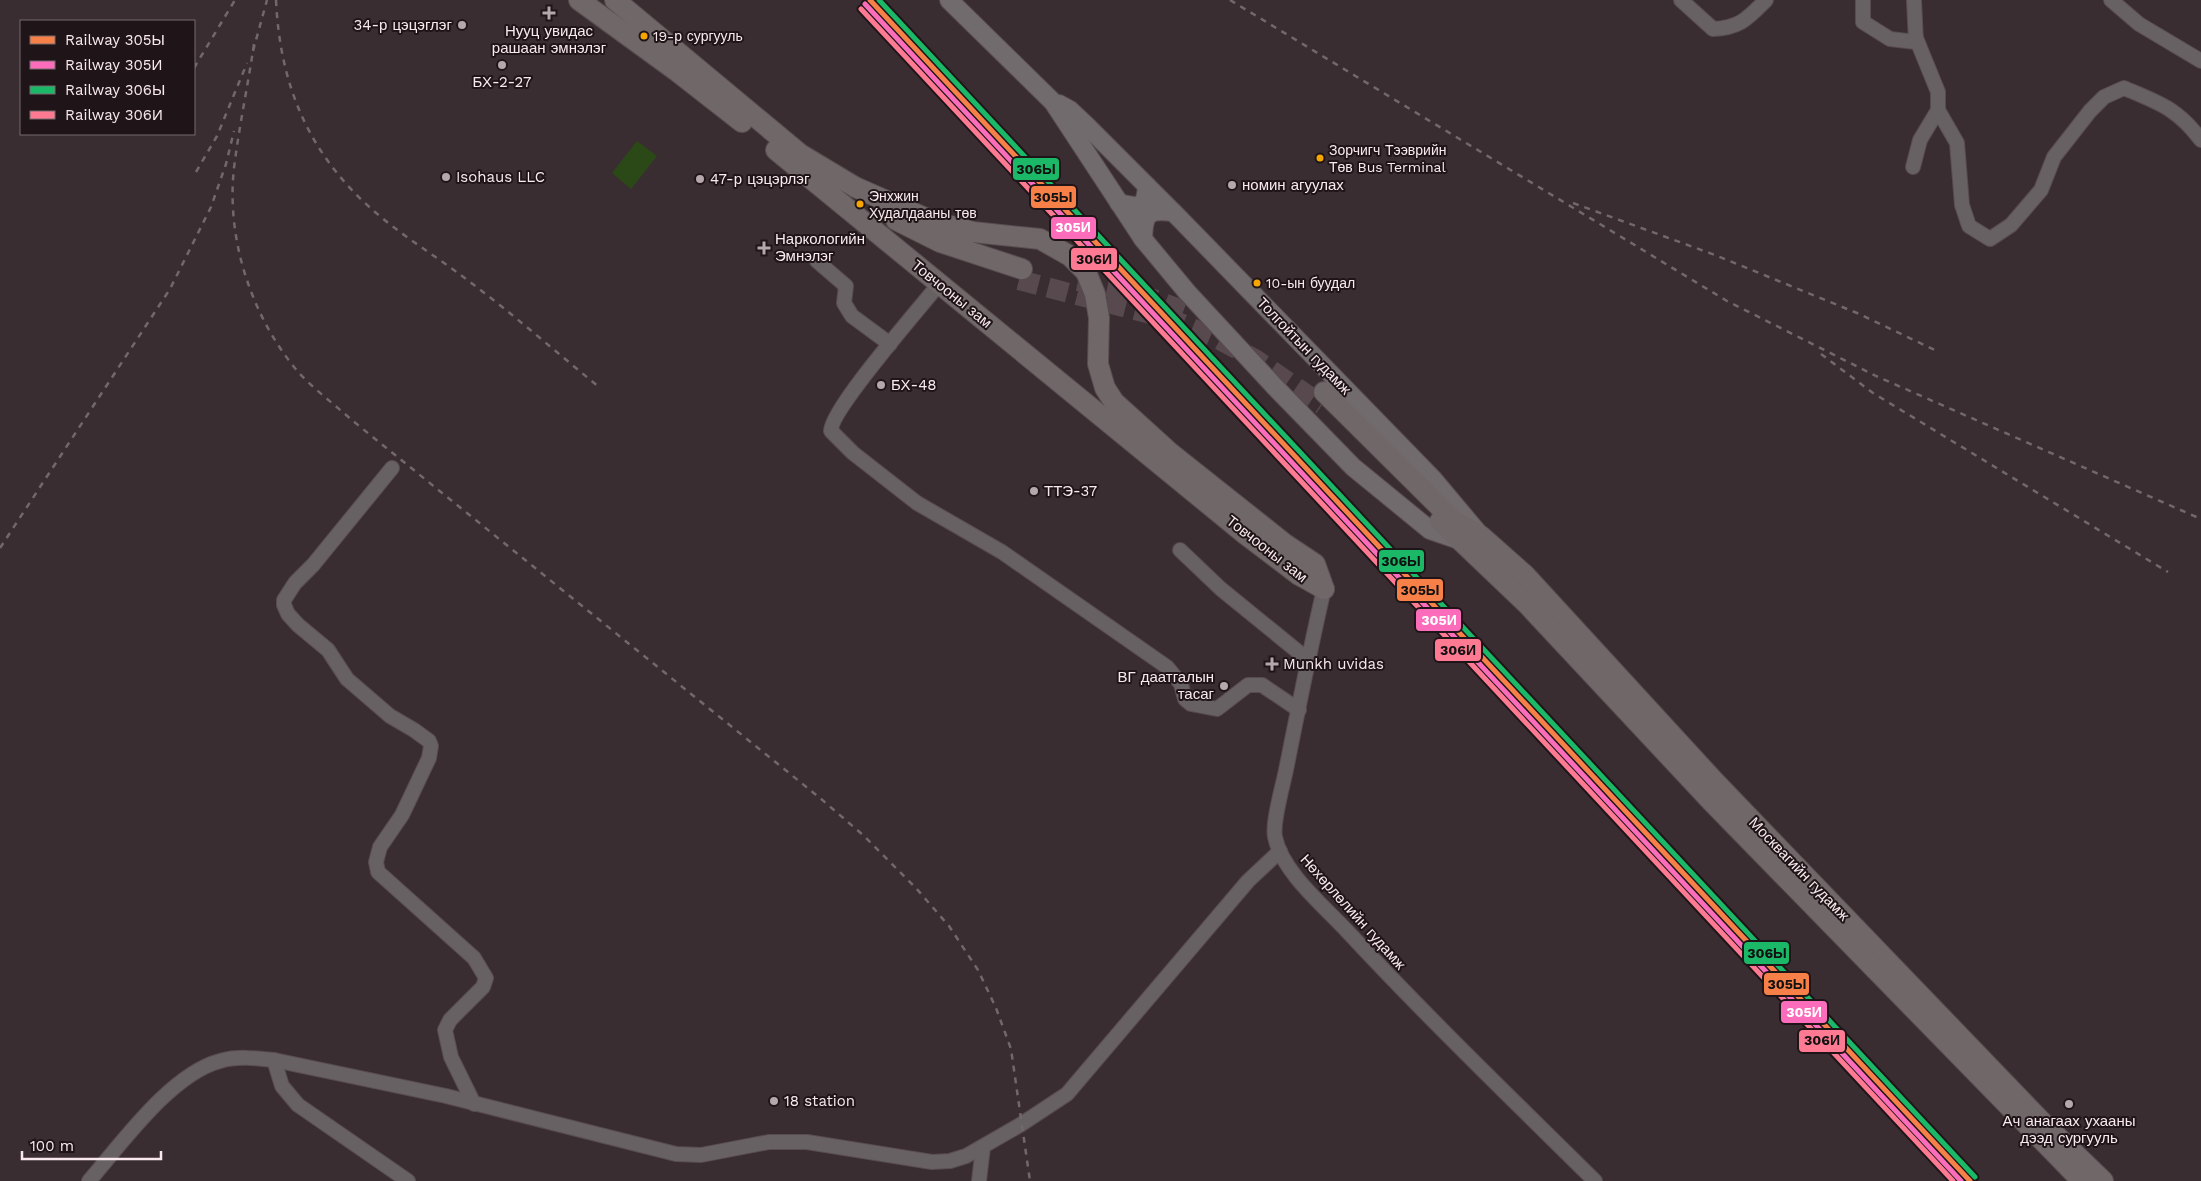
<svg xmlns="http://www.w3.org/2000/svg" width="2201" height="1181" font-family="'Work Sans',sans-serif">
  <rect width="100%" height="100%" fill="#3a2d31"/>
  <!-- pitch -->
  <path fill="#2b4817" d="M637,141L657,156L631,189L612,173Z"/>
  <g fill="none" stroke-linecap="round" stroke-linejoin="round">
    <!-- highway-tunnel -->
    <g stroke="#57494d" stroke-width="20" stroke-dasharray="20 10" stroke-linecap="butt">
      <path d="M1019,280L1173,320L1218,339L1255,359L1322,405"/>
      <path d="M1078,281L1143,295L1187,312"/>
    </g>
    <defs>
      <g id="minor">
        <path d="M1681,0L1713,29C1740,28 1748,18 1766,0"/>
        <path d="M1863,0V22L1890,39L1916,42L1914,0"/>
        <path d="M2111,0L2139,24L2201,61"/>
        <path d="M1938,110L1957,143L1962,205L1969,226L1990,239L2011,225L2041,190L2054,157L2090,111L2104,97L2124,88C2159,103 2177,108 2201,140"/>
        <path d="M1913,167L1920,140L1938,110V92L1916,38"/>
        <path d="M817,261L846,286L844,303L852,316L890,344"/>
        <path d="M939,284C921,307 830,410 831,431L853,453L917,503L1002,552L1167,667L1181,684L1185,699L1191,704L1217,709L1248,685H1262L1299,710"/>
        <path d="M392,468L313,565L295,583L284,600V605L288,614L298,625L328,650L347,679L390,716L414,730L429,741L431,746L429,758L402,815L380,847L376,862L378,872L474,958L486,978L483,987L450,1020L445,1030L451,1057L474,1104"/>
        <path d="M1180,550L1221,589L1307,659"/>
        <path d="M1324,589C1310,649 1298,710 1286,770C1283,785 1272,823 1275,837C1282,872 1324,906 1348,932C1427,1017 1512,1099 1595,1181"/>
        <path d="M274,1060L282,1086L298,1105L408,1181"/>
        <path d="M89,1181C122,1143 171,1074 220,1061C237,1056 256,1058 274,1060L446,1096L676,1154L701,1155L769,1142H807L932,1162L950,1161L966,1156L1020,1125L1067,1094L1248,881L1280,851"/>
        <path d="M979,1181L983,1147"/>
      </g>
      <g id="major">
        <path d="M949,0L1053,102L1143,239L1187,292L1275,387L1353,467L1430,530L1459,540"/>
        <path d="M1059,104L1070,110L1087,126L1179,218L1433,479L1480,535"/>
        <path d="M1119,203C1140,208 1145,209 1147,186"/>
        <path d="M1143,239C1144,214 1147,209 1173,212"/>
      </g>
      <g id="highway">
        <path d="M579,0L678,72L742,122"/>
        <path d="M615,0L800,154L855,187L932,221L973,232L1040,239L1070,256L1086,272L1095,294L1099,318L1098,364L1105,388L1114,402L1168,451L1285,544L1315,564L1324,589"/>
        <path d="M776,150L1245,534L1299,575L1324,589"/>
        <path d="M896,220L940,242L1022,269"/>
        <path d="M1324,392L1454,521L1481,536L1525,575L1715,782L2042,1122L2103,1181"/>
        <path d="M1440,521L1527,604L1712,802L2082,1181"/>
      </g>
    </defs>
    <!-- minor casing -->
    <use href="#minor" stroke="#584c50" stroke-width="16"/>
    <!-- major casing -->
    <use href="#major" stroke="#584c50" stroke-width="20"/>
    <!-- highway casing -->
    <use href="#highway" stroke="#584c50" stroke-width="22"/>
    <!-- minor -->
    <use href="#minor" stroke="#676163" stroke-width="14"/>
    <!-- major -->
    <use href="#major" stroke="#716b6d" stroke-width="18"/>
    <!-- highway -->
    <use href="#highway" stroke="#706769" stroke-width="20"/>
    <!-- rail -->
    <g stroke="#70686b" stroke-width="2.5" stroke-dasharray="6 6" stroke-linecap="butt">
      <path d="M276,0C280,86 309,155 375,212C405,238 439,258 470,282C514,315 556,352 599,387"/>
      <path d="M1230,0L1727,301L1876,376L2201,519"/>
      <path d="M254,44C248,85 239,127 234,168C226,240 252,318 299,373C315,390 335,405 353,421L820,798L863,835L915,887L949,926L978,970L996,1008L1011,1049L1030,1181"/>
      <path d="M253,51L267,0"/>
      <path d="M194,68L235,0"/>
      <path d="M196,172L217,136L247,63"/>
      <path d="M1573,203L1715,255L1857,313L1939,352"/>
      <path d="M1821,354L1873,393L2168,572"/>
      <path d="M0,548L170,289L211,207L226,164L234,131"/>
    </g>
    <defs>
      <path id="rail-1" d="M870,0L1970,1181"/>
      <path id="rail-2" d="M865,4L1961,1181"/>
      <path id="rail-3" d="M879,0L1975,1177"/>
      <path id="rail-4" d="M861,9L1953,1181"/>
    </defs>
    <!-- rail-1 casing -->
    <use href="#rail-1" stroke="#1f1518" stroke-width="9"/>
    <!-- rail-2 casing -->
    <use href="#rail-2" stroke="#1f1518" stroke-width="9"/>
    <!-- rail-3 casing -->
    <use href="#rail-3" stroke="#1f1518" stroke-width="9"/>
    <!-- rail-4 casing -->
    <use href="#rail-4" stroke="#1f1518" stroke-width="9"/>
    <!-- rail-1 -->
    <use href="#rail-1" stroke="#f78048" stroke-width="5"/>
    <!-- rail-2 -->
    <use href="#rail-2" stroke="#fb6dba" stroke-width="5"/>
    <!-- rail-3 -->
    <use href="#rail-3" stroke="#1ab867" stroke-width="5"/>
    <!-- rail-4 -->
    <use href="#rail-4" stroke="#fe7a93" stroke-width="5"/>
  </g>
  <!-- markers -->
  <g fill="#b6a7ac" stroke="#1f1518" stroke-width="2">
    <path d="M546.5 5.5h5v5h5v5h-5v5h-5v-5h-5v-5h5z"/>
    <circle cx="462" cy="25" r="5"/>
    <circle cx="502" cy="65" r="5"/>
    <circle cx="446" cy="177" r="5"/>
    <circle cx="700" cy="179" r="5"/>
    <circle cx="1232" cy="185" r="5"/>
    <path d="M761.5 240.5h5v5h5v5h-5v5h-5v-5h-5v-5h5z"/>
    <circle cx="881" cy="385" r="5"/>
    <circle cx="1034" cy="491" r="5"/>
    <path d="M1269.5 656.5h5v5h5v5h-5v5h-5v-5h-5v-5h5z"/>
    <circle cx="1224" cy="686" r="5"/>
    <circle cx="774" cy="1101" r="5"/>
    <circle cx="2069" cy="1104" r="5"/>
  </g>
  <g fill="#f7a600" stroke="#1f1518" stroke-width="2">
    <circle cx="644" cy="36" r="4.5"/>
    <circle cx="1320" cy="158" r="4.5"/>
    <circle cx="860" cy="204" r="4.5"/>
    <circle cx="1257" cy="283" r="4.5"/>
  </g>
  <g text-anchor="middle" stroke-width="4" stroke-linejoin="round" paint-order="stroke">
    <!-- bus labels -->
    <g font-size="14" fill="#f9e9ee" stroke="#1f1518" text-anchor="start">
      <text x="653" y="41">19-р сургууль</text>
      <text x="1329" y="155">Зорчигч Тээврийн<tspan x="1329" dy="17">Төв Bus Terminal</tspan></text>
      <text x="869" y="201">Энхжин<tspan x="869" dy="17">Худалдааны төв</tspan></text>
      <text x="1266" y="288">10-ын буудал</text>
    </g>
    <!-- poi labels -->
    <g font-size="15" fill="#f9e9ee" stroke="#1f1518" text-anchor="start">
      <text x="452" y="30" text-anchor="end">34-р цэцэглэг</text>
      <text x="549" y="36" text-anchor="middle">Нууц увидас<tspan x="549" dy="17">рашаан эмнэлэг</tspan></text>
      <text x="502" y="87" text-anchor="middle">БХ-2-27</text>
      <text x="456" y="182">Isohaus LLC</text>
      <text x="710" y="184">47-р цэцэрлэг</text>
      <text x="1242" y="190">номин агуулах</text>
      <text x="775" y="244">Наркологийн<tspan x="775" dy="17">Эмнэлэг</tspan></text>
      <text x="891" y="390">БХ-48</text>
      <text x="1044" y="496">ТТЭ-37</text>
      <text x="1283" y="669">Munkh uvidas</text>
      <text x="1214" y="682" text-anchor="end">ВГ даатгалын<tspan x="1214" dy="17">тасаг</tspan></text>
      <text x="784" y="1106">18 station</text>
      <text x="2069" y="1126" text-anchor="middle">Ач анагаах ухааны<tspan x="2069" dy="17">дээд сургууль</tspan></text>
    </g>
    <!-- street labels -->
    <g font-size="15" fill="#f9e9ee" stroke="#1f1518">
      <text transform="translate(952 294) rotate(39)" y="5">Товчооны зам</text>
      <text transform="translate(1304 346) rotate(46)" y="5">Толгойтын гудамж</text>
      <text transform="translate(1267 549) rotate(38)" y="5">Товчооны зам</text>
      <text transform="translate(1799 869) rotate(46)" y="5">Москвагийн гудамж</text>
      <text transform="translate(1353 912) rotate(48)" y="5">Нөхөрлөлийн гудамж</text>
    </g>
  </g>
  <g stroke="#1f1518" stroke-width="2">
    <rect x="1012" y="157" width="48" height="24" rx="5" fill="#1ab867"/>
    <rect x="1030" y="185" width="47" height="24" rx="5" fill="#f78048"/>
    <rect x="1050" y="216" width="47" height="24" rx="5" fill="#fb6dba"/>
    <rect x="1070" y="247" width="48" height="24" rx="5" fill="#fe7a93"/>
    <rect x="1378" y="549" width="47" height="24" rx="5" fill="#1ab867"/>
    <rect x="1396" y="578" width="48" height="24" rx="5" fill="#f78048"/>
    <rect x="1415" y="608" width="47" height="24" rx="5" fill="#fb6dba"/>
    <rect x="1434" y="638" width="48" height="24" rx="5" fill="#fe7a93"/>
    <rect x="1743" y="941" width="47" height="24" rx="5" fill="#1ab867"/>
    <rect x="1763" y="972" width="47" height="24" rx="5" fill="#f78048"/>
    <rect x="1780" y="1000" width="48" height="24" rx="5" fill="#fb6dba"/>
    <rect x="1798" y="1029" width="48" height="24" rx="5" fill="#fe7a93"/>
  </g>
  <g font-size="14" text-anchor="middle" font-weight="bold" fill="#fff">
    <text x="1073" y="232">305И</text>
    <text x="1439" y="625">305И</text>
    <text x="1804" y="1017">305И</text>
  </g>
  <g font-size="14" text-anchor="middle" font-weight="bold" fill="#111">
    <text x="1036" y="174">306Ы</text>
    <text x="1053" y="202">305Ы</text>
    <text x="1094" y="264">306И</text>
    <text x="1401" y="566">306Ы</text>
    <text x="1420" y="595">305Ы</text>
    <text x="1458" y="655">306И</text>
    <text x="1767" y="958">306Ы</text>
    <text x="1787" y="989">305Ы</text>
    <text x="1822" y="1045">306И</text>
  </g>
  <!-- legend -->
  <rect x="20" y="20" width="175" height="115" fill="#1f1518" stroke="#766a6e"/>
  <rect x="30" y="36" width="25" height="8" fill="#f78048" stroke="#766a6e"/>
  <text x="65" y="45" font-size="15" fill="#f9e9ee">Railway 305Ы</text>
  <rect x="30" y="61" width="25" height="8" fill="#fb6dba" stroke="#766a6e"/>
  <text x="65" y="70" font-size="15" fill="#f9e9ee">Railway 305И</text>
  <rect x="30" y="86" width="25" height="8" fill="#1ab867" stroke="#766a6e"/>
  <text x="65" y="95" font-size="15" fill="#f9e9ee">Railway 306Ы</text>
  <rect x="30" y="111" width="25" height="8" fill="#fe7a93" stroke="#766a6e"/>
  <text x="65" y="120" font-size="15" fill="#f9e9ee">Railway 306И</text>
  <!-- scale -->
  <path d="M22 1151v8h139v-8" fill="none" stroke="#f9e9ee" stroke-width="2.5"/>
  <text x="30" y="1151" font-size="15" fill="#f9e9ee" stroke="#1f1518" stroke-width="4" paint-order="stroke">100 m</text>
</svg>
